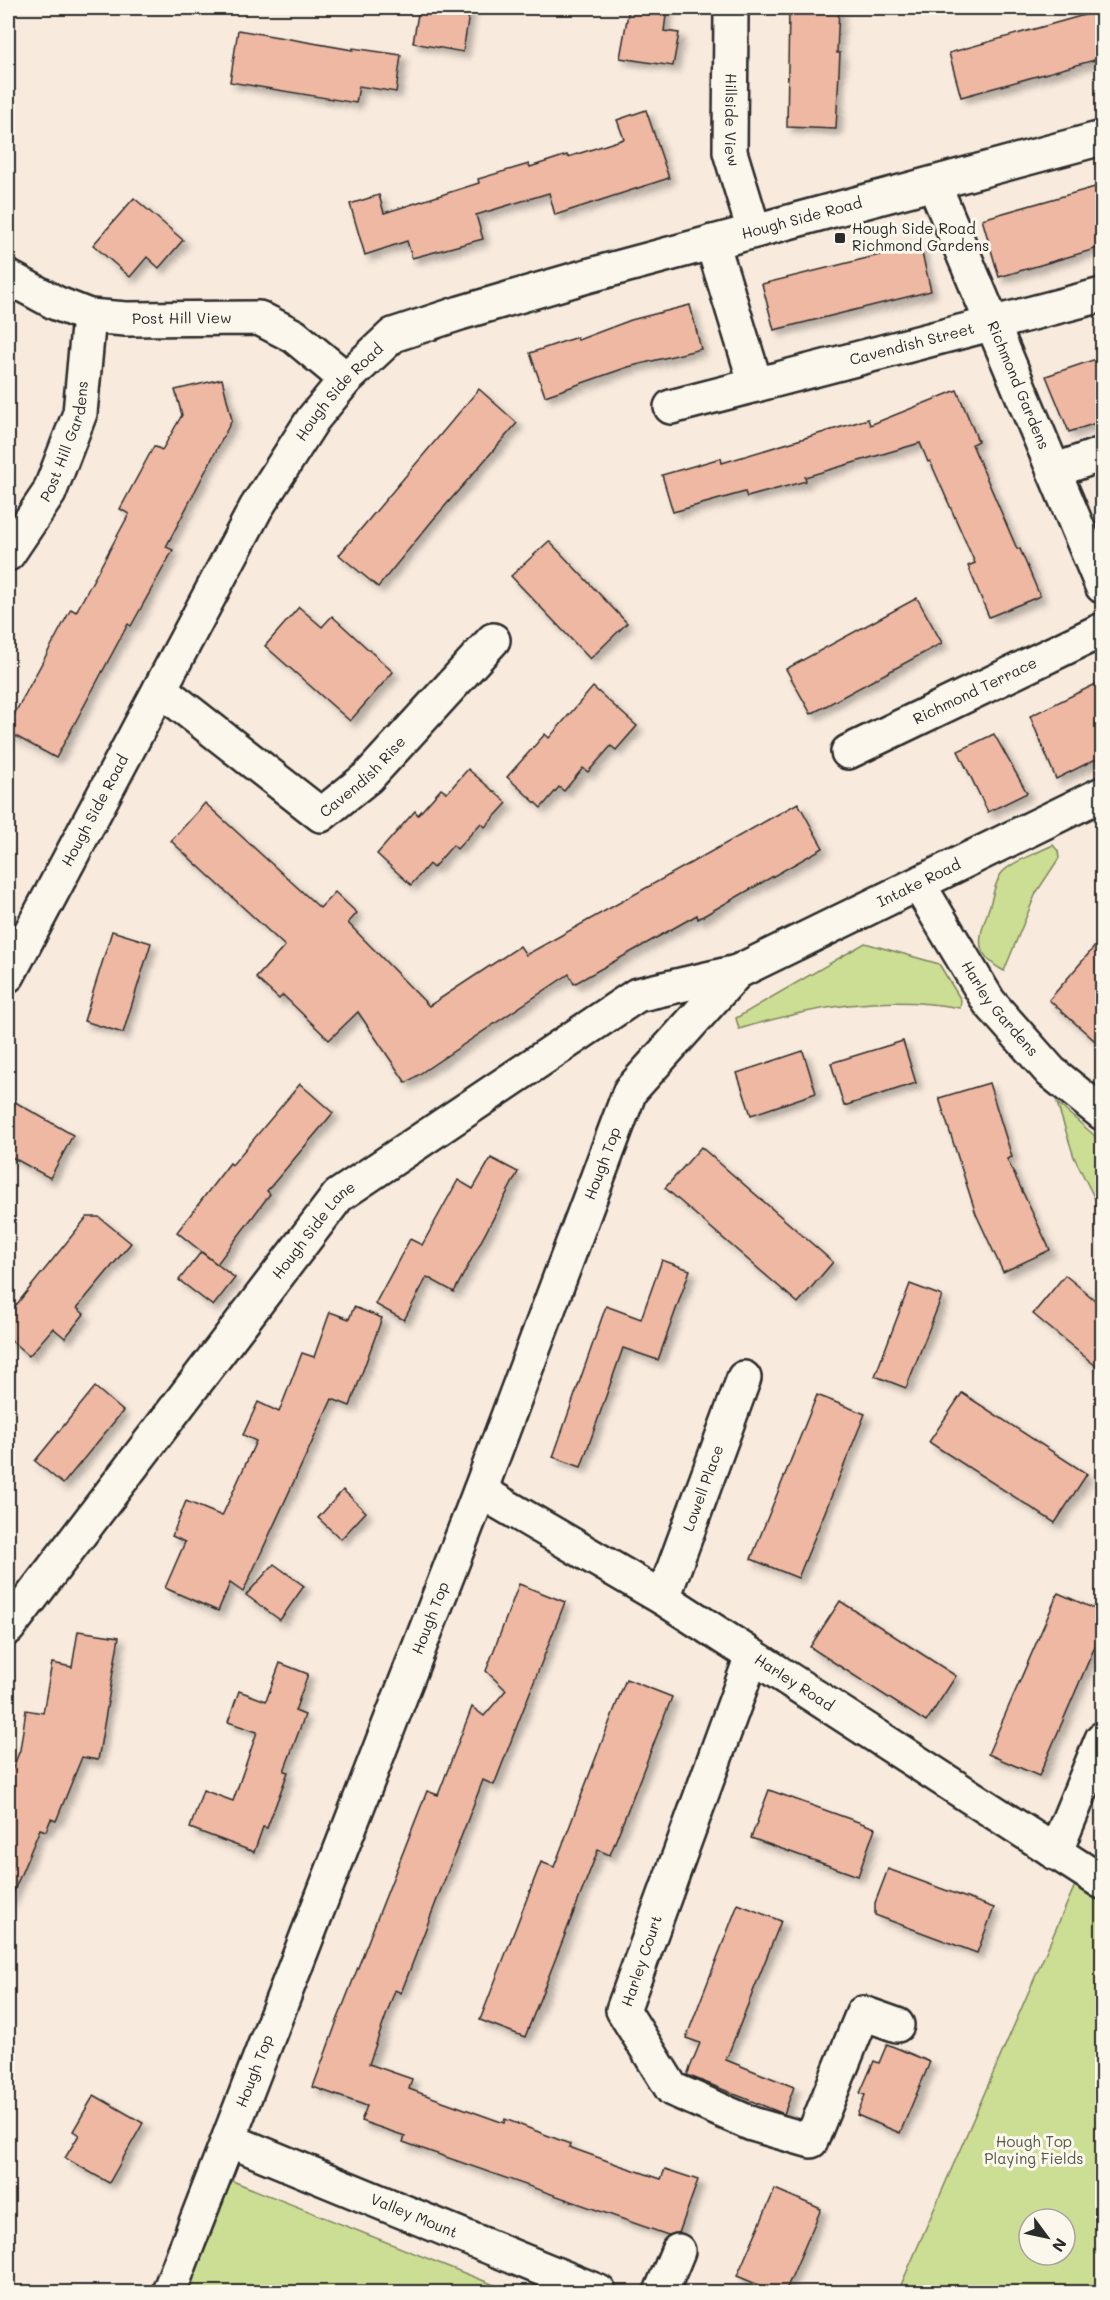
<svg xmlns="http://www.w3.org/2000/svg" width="1110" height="2300" font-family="Mali,sans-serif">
  <defs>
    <filter id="shadow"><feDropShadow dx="5.5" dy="5.5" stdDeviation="3" flood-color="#0004"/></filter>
  </defs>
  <rect width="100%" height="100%" fill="#f8eadd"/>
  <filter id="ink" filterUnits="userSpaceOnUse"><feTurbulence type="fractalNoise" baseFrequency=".0167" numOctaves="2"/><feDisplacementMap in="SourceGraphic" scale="12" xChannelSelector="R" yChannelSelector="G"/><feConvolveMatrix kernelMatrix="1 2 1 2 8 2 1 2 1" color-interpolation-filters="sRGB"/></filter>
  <g filter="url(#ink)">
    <!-- green -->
    <g fill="#ccde93" stroke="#7c845f" stroke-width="1.5" fill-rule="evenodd">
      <path d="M1053,845L1058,851L1059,858L1036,893L1004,971C970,952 980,936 990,905C993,895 995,883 1001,874C1009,863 1039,852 1053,845Z"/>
      <path d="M865,943L939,964L961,1000L960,1008C884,994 812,1007 739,1029L736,1018Z"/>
      <path d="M1057,1103L1102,1142V1213L1074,1157Z"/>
      <path d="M1082,1869L1102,1880V2292H898ZM1029,2219H1065V2255H1029Z"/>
      <path d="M215,2174L512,2292H171Z"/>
    </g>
    <!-- building -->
    <g fill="#eeb8a2" stroke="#2b2b2b" stroke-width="1.5" filter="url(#shadow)">
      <path d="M419,8H470L463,52L413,43Z"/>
      <path d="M629,8H667L664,31L679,33L673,66L620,58Z"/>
      <path d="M789,8H839L837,53H840L836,129L787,127Z"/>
      <path d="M1102,10V58L961,97L949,53Z"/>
      <path d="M238,30L353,50V48L401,55L396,92L359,86L356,103L230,82Z"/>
      <path d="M646,110L669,178L555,215L549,193L476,215L483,239L412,258L407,241L365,255L350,204L379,195L384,213L479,183L478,179L529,164L530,167L567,155L568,157L624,139L617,120Z"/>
      <path d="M1102,185V247L999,277L982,219Z"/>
      <path d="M134,198L183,240L159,268L147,257L130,277L93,245Z"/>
      <path d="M920,245L931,291L774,330L762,284Z"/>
      <path d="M690,305L701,349L628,367L545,396L530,353L577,337L578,340L631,320Z"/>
      <path d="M1102,357V421L1069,432L1046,376Z"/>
      <path d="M222,379L232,420L166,547L173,550L131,626L128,624L56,758L8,732V726L71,609L76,612L129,514L120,509L154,446L162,450L182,415L175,390Z"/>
      <path d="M479,389L517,423L432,521L378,587L339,555Z"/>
      <path d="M957,390L978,441L972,444L1017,549H1020L1040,596L989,617L968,566L975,563L930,461L928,462L920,443L805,477L806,481L747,497L745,492L673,512L662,475L721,458L722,463L868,419L870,425Z"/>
      <path d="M549,541L627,623L590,659L511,576Z"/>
      <path d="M917,598L942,643L811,714L786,669Z"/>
      <path d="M299,607L322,627L332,616L393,672L350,721L265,646Z"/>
      <path d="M1102,681V756L1056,779L1030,716Z"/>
      <path d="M593,687L637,726L616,750L611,746L588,772L583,768L564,791L559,787L541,808L507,777L545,734L549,738Z"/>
      <path d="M994,734L1027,793L988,812L958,751Z"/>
      <path d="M468,769L507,803L485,827L481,823L457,849L453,845L433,868L429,864L411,885L377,854L415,811L418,815L441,789L447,793Z"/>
      <path d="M205,803L320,908L335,892L357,913L348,923L429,1006L520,946L526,955L798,803L823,848L698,919L697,915L574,984L569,974L406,1083L358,1012L329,1040L283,995L279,999L256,978L285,946L171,841Z"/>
      <path d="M112,931L151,943L123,1033L84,1021Z"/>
      <path d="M1102,938V1047L1049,1000Z"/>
      <path d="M903,1041L916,1083L844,1106L831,1063Z"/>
      <path d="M803,1051L816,1093L751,1115L737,1073Z"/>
      <path d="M989,1083L1012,1157L1007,1159L1050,1250L1003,1272L976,1214L939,1098Z"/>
      <path d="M300,1084L333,1113L267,1191L270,1194L217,1264L177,1232L230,1163L232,1165Z"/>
      <path d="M8,1098L73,1135L50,1178L8,1155Z"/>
      <path d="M701,1147L833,1262L798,1303L665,1188Z"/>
      <path d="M491,1158L518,1172L454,1292L427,1277L404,1320L375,1304L410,1239L422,1245L458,1180L473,1189Z"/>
      <path d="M87,1217H99L131,1243L77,1308L84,1314L65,1338L53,1328L29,1356L8,1338V1315Z"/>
      <path d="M201,1252L235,1278L213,1306L179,1280Z"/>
      <path d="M662,1260L690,1270L658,1360L623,1348L581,1467L553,1457L606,1306L641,1319Z"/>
      <path d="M1065,1275L1102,1306V1371L1033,1314Z"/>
      <path d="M910,1284L942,1296L906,1388L875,1376Z"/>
      <path d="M354,1307L382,1318L350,1406L332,1399L243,1592L230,1583L218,1611L165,1588L185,1542L172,1536L186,1501L222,1516L256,1441L243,1435L258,1402L279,1412L302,1353L314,1357L330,1312L349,1319Z"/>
      <path d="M95,1387L123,1411L63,1484L35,1461Z"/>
      <path d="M962,1393L1087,1474L1055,1523L929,1442Z"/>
      <path d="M817,1395L865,1414L798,1578L751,1559Z"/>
      <path d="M343,1490L366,1512L341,1539L318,1518Z"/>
      <path d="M274,1564L304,1586L280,1620L246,1595Z"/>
      <path d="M519,1584L565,1602L494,1785L483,1780L401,1993L395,1990L369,2064L412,2079L409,2089L504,2123L505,2119L570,2144L569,2147L619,2165L661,2179L665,2169L698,2180L679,2233L668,2235L403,2142L405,2136L361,2121L367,2106L313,2087L337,2021L427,1791L438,1795L472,1707L484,1716L506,1690L486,1671Z"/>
      <path d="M1058,1593L1102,1612V1630L1039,1776L988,1754Z"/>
      <path d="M840,1601L956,1676L926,1722L810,1647Z"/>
      <path d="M78,1631L119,1637L98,1760L82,1757L56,1821L51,1819L46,1831L40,1829L8,1905V1780L20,1750L26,1710L43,1713L52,1663L72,1667Z"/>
      <path d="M280,1663L308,1674L295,1711L305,1715L284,1771L288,1772L267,1828L263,1827L254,1852L190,1828L203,1790L233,1801L257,1732L228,1722L239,1691L266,1701Z"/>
      <path d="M626,1679L672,1697L610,1855L598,1850L525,2037L480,2020L541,1862L554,1867Z"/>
      <path d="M769,1790L875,1828L858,1876L751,1838Z"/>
      <path d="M888,1869L994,1908L977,1953L875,1915V1903Z"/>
      <path d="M738,1904L781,1921L726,2060L794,2087L784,2114L687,2075L700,2043L686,2038Z"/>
      <path d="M887,2044L930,2062L900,2133L857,2115L865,2095L860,2093L874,2061L879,2063Z"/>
      <path d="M94,2095L143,2123L109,2183L65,2158L79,2135L73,2131Z"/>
      <path d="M775,2189L821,2209L785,2292H776L737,2276Z"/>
    </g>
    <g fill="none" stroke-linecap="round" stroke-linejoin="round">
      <defs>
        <g id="street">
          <path id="s1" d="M731,8L730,152L754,231"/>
          <path id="s2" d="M934,184L1102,586"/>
          <path d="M712,242L756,385"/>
          <path id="s3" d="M8,277L56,303L89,316L126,319L259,318L294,336L346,379"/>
          <path id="s4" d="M671,407L1102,295"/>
          <path d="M1054,471L1102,454"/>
          <path id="s5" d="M8,554L49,493L80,413L89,316"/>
          <path id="s6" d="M160,689L321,815L368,777L493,640"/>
          <path id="s7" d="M848,752L1102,630"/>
          <path id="s8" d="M919,885L989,1002L1051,1072L1102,1113"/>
          <path id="s9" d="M480,1491L663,1598L1102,1882"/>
          <path id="s10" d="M663,1598L744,1378"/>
          <path id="s11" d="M8,1628L338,1196L637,995L737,972L1102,794"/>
          <path d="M752,1656L623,2010L672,2089L752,2124L811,2141L863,2013L897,2025"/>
          <path d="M1055,1853L1102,1739"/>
          <path id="s12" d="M229,2140L599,2292"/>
          <path id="s13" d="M169,2292L480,1491L630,1091L737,972"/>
          <path d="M661,2292L678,2251"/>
        </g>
        <g id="secondary">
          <path id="s14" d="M8,975L256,508L313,419L346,379L393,335L460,313L587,276L1102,138"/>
        </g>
      </defs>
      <!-- street casing -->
      <use href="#street" stroke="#2b2b2b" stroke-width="38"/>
      <!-- secondary casing -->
      <use href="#secondary" stroke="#2b2b2b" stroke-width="38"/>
      <!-- street -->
      <use href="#street" stroke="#fbf7ec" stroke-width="33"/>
      <!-- secondary -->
      <use href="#secondary" stroke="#fbf7ec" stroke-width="33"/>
    </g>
  </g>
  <!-- markers -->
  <rect fill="#2b2b2b" stroke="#fbf7ec" stroke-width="2" x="834" y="232" width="12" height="12" rx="3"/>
  <g text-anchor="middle" stroke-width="6" stroke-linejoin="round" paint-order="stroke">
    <!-- street labels -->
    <g font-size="15" fill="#2b2b2b" stroke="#fbf7ec">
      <text dy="5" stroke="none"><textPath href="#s1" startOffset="112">Hillside View</textPath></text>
      <text dy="5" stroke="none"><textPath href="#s14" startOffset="1176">Hough Side Road</textPath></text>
      <text dy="5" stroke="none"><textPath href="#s3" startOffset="183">Post Hill View</textPath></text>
      <text dy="5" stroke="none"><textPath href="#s4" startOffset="249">Cavendish Street</textPath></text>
      <text dy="5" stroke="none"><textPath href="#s2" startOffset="218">Richmond Gardens</textPath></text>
      <text dy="5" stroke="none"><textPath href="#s14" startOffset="672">Hough Side Road</textPath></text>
      <text dy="5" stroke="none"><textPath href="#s5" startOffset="128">Post Hill Gardens</textPath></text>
      <text dy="5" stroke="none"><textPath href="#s7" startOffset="141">Richmond Terrace</textPath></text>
      <text dy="5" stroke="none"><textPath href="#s6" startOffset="261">Cavendish Rise</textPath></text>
      <text dy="5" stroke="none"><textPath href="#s14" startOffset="186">Hough Side Road</textPath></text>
      <text dy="5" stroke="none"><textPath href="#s11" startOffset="1209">Intake Road</textPath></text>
      <text dy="5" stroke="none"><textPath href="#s8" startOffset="148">Harley Gardens</textPath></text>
      <text dy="5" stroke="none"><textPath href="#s13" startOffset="1209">Hough Top</textPath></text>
      <text dy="5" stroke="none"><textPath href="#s11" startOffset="502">Hough Side Lane</textPath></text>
      <text dy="5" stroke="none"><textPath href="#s10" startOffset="117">Lowell Place</textPath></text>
      <text dy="5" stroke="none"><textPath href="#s13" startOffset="723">Hough Top</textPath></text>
      <text dy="5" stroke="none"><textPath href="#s9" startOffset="368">Harley Road</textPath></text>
      <text transform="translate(642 1961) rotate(-71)" y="5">Harley Court</text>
      <text dy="5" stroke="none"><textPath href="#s13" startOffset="237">Hough Top</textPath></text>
      <text dy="5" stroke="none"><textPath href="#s12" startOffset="200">Valley Mount</textPath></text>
    </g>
    <!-- poi labels -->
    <g font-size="15" fill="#2b2b2b" stroke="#fbf7ec" text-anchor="start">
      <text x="852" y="234">Hough Side Road<tspan x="852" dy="17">Richmond Gardens</tspan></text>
    </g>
    <!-- park labels -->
    <g font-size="15" fill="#535845" stroke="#fbf7ec">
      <text x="1034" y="2147">Hough Top<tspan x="1034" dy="17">Playing Fields</tspan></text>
    </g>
  </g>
  <!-- margin -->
  <rect width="1110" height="2300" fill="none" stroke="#fbf7ec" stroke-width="30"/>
  <rect x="15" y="15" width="1080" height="2270" fill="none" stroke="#2b2b2b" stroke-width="2" filter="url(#ink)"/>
  <!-- north arrow -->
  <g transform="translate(1047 2237) rotate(123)"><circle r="28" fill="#fbf7ec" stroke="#a8a59f" stroke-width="1.5"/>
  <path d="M0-4.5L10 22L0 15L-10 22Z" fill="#2b2b2b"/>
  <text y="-9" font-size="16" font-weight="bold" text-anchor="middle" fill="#2b2b2b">N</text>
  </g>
</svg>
